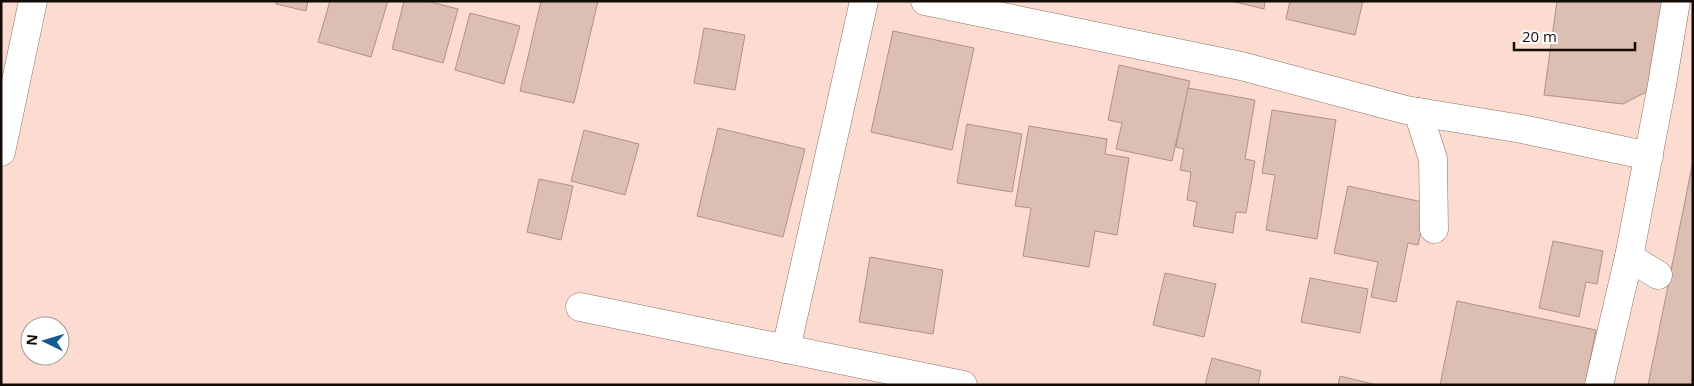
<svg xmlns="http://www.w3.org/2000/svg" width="1694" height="386" font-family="'Open Sans',sans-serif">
  <rect width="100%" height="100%" fill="#fcdcd0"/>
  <!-- building -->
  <g fill="#ddbeb2" stroke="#af9186">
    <path d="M276,1H308L306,11L276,4Z"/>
    <path d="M330,1H388L371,57L318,42Z"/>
    <path d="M404,1H427L458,9L443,63L392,49Z"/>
    <path d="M541,1H598L574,103L520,91Z"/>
    <path d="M1231,1H1265L1264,9Z"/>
    <path d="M1290,1H1363L1355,35L1286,19Z"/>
    <path d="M1557,1H1664L1648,91L1623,104L1544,95Z"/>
    <path d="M470,13L520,26L504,84L455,70Z"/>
    <path d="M704,28L745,35L735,90L694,83Z"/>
    <path d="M893,31L974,48L952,150L871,132Z"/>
    <path d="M1119,65L1190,81L1172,161L1116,149L1122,123L1108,120Z"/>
    <path d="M1188,88L1255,100L1245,159L1255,161L1246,213L1236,212L1233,233L1193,226L1197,202L1187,200L1191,172L1180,170L1184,149L1176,147Z"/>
    <path d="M1272,110L1336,120L1317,239L1266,230L1275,175L1262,173Z"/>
    <path d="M967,124L1022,134L1012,192L957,183Z"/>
    <path d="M1029,126L1107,139L1105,154L1129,158L1117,235L1095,231L1089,267L1023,256L1031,208L1015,206Z"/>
    <path d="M718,128L805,149L783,237L697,216Z"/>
    <path d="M584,130L639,144L625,195L571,181Z"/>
    <path d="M1693,161V385H1648Z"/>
    <path d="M539,179L573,186L561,240L527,232Z"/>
    <path d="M1348,186L1427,203L1418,245L1408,243L1396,302L1371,297L1378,262L1334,253Z"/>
    <path d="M1553,241L1603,251L1597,284L1586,282L1579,317L1539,308Z"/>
    <path d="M870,257L943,270L933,334L859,322Z"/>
    <path d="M1165,273L1216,284L1204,337L1153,325Z"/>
    <path d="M1310,278L1368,289L1360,333L1301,322Z"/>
    <path d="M1457,301L1596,330L1585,385H1440Z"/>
    <path d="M1212,358L1261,371L1258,385H1205Z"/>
    <path d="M1340,376L1377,385H1338Z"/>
  </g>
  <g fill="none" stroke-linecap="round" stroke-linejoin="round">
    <defs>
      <g id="minor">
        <path d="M925,1L1241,66L1406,110L1522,129L1649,156"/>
        <path d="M1418,112L1433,159L1434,229"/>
        <path d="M1,152L33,1"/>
        <path d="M1629,257L1658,275"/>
        <path d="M580,307L963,385"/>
        <path d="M786,349L864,1"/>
        <path d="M1599,385L1629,257L1662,85L1676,1"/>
      </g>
    </defs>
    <!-- minor casing -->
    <use href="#minor" stroke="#8d7167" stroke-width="29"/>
    <!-- minor -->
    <use href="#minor" stroke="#fff" stroke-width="28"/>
  </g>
  <!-- border -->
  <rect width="1694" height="386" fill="none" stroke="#140a06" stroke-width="5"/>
  <!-- north arrow -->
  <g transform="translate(45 341) rotate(275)"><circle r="24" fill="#ffffff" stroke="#a19d9b"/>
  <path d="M0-4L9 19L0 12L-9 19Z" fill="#135c90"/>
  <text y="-8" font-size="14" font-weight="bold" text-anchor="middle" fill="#140a06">N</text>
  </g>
  <!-- scale -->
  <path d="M1514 42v8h121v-8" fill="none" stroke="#140a06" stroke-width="2.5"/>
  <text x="1522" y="42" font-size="15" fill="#140a06" stroke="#ffffff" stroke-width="4" paint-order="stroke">20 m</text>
</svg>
